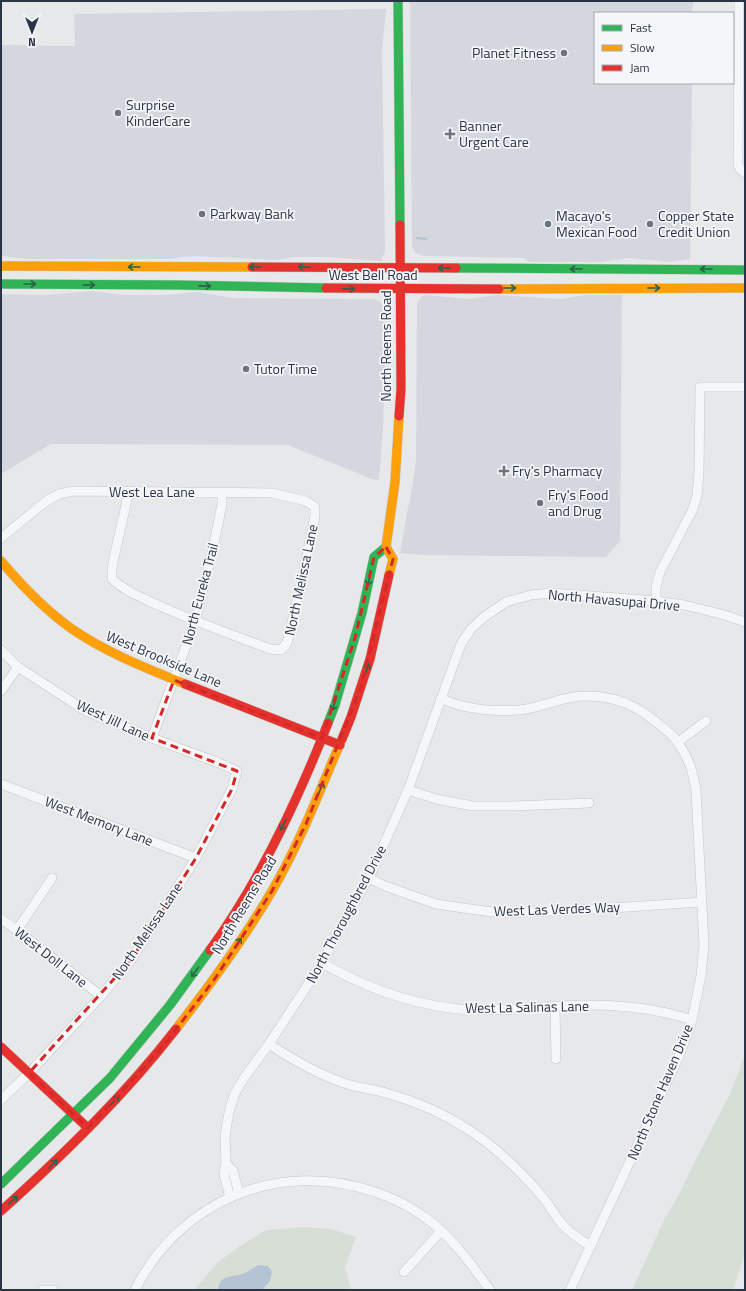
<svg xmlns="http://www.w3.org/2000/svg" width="746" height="1291" font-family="'Titillium Web',sans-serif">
  <rect width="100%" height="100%" fill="#e6e8ea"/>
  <!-- built -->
  <g fill="#d4d7dd">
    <path d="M410,1H693L692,13H595V83H692L690,259L669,262L629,258L602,262H529L524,258L425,256L415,253L412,246Z"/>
    <path d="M386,9L382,51L385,251L381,261L325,257H296L276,260L193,256L182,257L172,259H29L1,256V45L75,46L74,14Z"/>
    <path d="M92,291L123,295H165L197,292L232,298L375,299L379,301L383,304L385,308V353L383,429L379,480L372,479L288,445L51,444L1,474V294L45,295Z"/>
    <path d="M426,295L468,299L497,295L561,299L585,295H622L620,541L606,557L424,555L400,553L407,513L411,495L416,460L417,303L421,297Z"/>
  </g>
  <!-- green -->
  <g fill="#d6ded6">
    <path d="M745,1055V1254L733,1290H632L663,1222L681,1191L694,1163L729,1096Z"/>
    <path d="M301,1227L331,1229L356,1237L345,1267L351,1290H194L217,1263L240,1246L266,1230Z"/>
  </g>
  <!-- water -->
  <path fill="#b4c4d5" d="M259,1265L268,1266L272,1272L270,1281L262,1290H218C220,1274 230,1278 242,1274C248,1272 253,1268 259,1265Z"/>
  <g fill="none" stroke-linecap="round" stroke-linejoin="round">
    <!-- stream -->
    <path stroke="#b4c4d5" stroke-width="2.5" d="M417,238L426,239"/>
    <defs>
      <g id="street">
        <path d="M739,1L738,165L741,170L745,173"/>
        <path d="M1,538L45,502L59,494L73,491L272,493L306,501L315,507V516L302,581L287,643L281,650L270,649C233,635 196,622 160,606C143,598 126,592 112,579V567L129,491"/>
        <path d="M656,601V587L660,572L692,511L697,496L699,473L700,387H745"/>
        <path d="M1,650L18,667L86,711L152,738L219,763L237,771L232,789L196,858L131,960L101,996L29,1073L1,1100"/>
        <path d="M1,691L18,667"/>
        <path d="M442,699C450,702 459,706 468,707C484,711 503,711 519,710C542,708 562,696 584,696C615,695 638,706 661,726C667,731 674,736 678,743C688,757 694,774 696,791L704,945L701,976L692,1020L679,1056L570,1290"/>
        <path d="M152,738L195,622L212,553L222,504V492"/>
        <path d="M678,742L706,721"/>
        <path d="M1,784L196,858"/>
        <path d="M408,790L436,799L473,806H514L589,803"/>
        <path d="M369,878L385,886L436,904L470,909L501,913L597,909L702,902"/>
        <path d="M1,919L17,930L101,996"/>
        <path d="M17,930L52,878"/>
        <path d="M322,963C368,989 418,1007 471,1010C511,1011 550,1005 590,1005C624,1005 659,1009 692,1020"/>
        <path d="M555,1007L556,1059"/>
        <path d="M269,1044C293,1060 319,1075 347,1084C360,1088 373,1089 386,1093C415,1101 443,1113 469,1130C496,1147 520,1171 541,1195C549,1204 554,1215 562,1224C571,1234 580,1240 591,1246"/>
        <path d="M226,1164L225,1137L227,1123L230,1108L235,1093L244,1078L269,1044L322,963L349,911L369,878L408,790L461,644L471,629L484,617L506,602L531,595L551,593L656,601L684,605L721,614L745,622"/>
        <path d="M230,1198L224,1174L226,1164L233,1171L239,1194"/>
        <path d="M404,1272L441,1231"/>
        <path d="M43,1290H53"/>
        <path d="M135,1290C180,1200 280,1159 375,1192C393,1198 411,1207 426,1218C452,1237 471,1264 490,1290"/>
      </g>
      <g id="fast">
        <path d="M398,1L400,225"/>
        <path d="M456,268L745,270"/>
        <path d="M1,284L179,285L326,288"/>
        <path d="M328,723L335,705L362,613L374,557L386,547"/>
        <path d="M1,1184L110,1078L170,1005L210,950"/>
      </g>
      <g id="slow">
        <path d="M1,266L252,267"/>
        <path d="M499,289L745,288"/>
        <path d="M1,561C22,586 45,610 72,629C107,653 146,668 185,684"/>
        <path d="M389,575L393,559L386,547L395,482L399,416"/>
        <path d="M176,1029C210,985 244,939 272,891C300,843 320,790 342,739"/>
      </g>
      <g id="jam">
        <path d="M252,267L456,268"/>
        <path d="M326,288L499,289"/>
        <path d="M399,416L401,389L400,225"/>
        <path d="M185,684L340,745"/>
        <path d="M342,739L351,717L370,659L389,575"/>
        <path d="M210,950C260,881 297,802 328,723"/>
        <path d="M1,1047L88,1128"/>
        <path d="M1,1211C63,1155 125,1095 176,1029"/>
      </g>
    </defs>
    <!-- street casing -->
    <use href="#street" stroke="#c4c6c8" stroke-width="10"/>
    <!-- fast casing -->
    <use href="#fast" stroke="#c4c6c8" stroke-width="10"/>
    <!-- slow casing -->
    <use href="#slow" stroke="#c4c6c8" stroke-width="10"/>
    <!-- jam casing -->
    <use href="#jam" stroke="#c4c6c8" stroke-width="10"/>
    <!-- street -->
    <use href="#street" stroke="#f5f6f7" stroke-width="9"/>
    <!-- fast -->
    <use href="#fast" stroke="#30b455" stroke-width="9"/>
    <!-- slow -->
    <use href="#slow" stroke="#ff9f0a" stroke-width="9"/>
    <!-- jam -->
    <use href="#jam" stroke="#e5322d" stroke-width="9"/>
  </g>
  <!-- one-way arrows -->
  <defs><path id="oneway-shaft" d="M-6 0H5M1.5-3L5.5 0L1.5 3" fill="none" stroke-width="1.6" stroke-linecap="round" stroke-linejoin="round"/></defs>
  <g stroke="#2d614b">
    <use href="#oneway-shaft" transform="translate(134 267) rotate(180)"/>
    <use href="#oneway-shaft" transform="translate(255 267) rotate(180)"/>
    <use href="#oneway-shaft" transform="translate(304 267) rotate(-179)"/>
    <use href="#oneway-shaft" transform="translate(444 268) rotate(-180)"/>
    <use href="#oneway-shaft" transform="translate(576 269) rotate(-180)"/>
    <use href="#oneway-shaft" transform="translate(706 269) rotate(-180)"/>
    <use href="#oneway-shaft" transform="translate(30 284)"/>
    <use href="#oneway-shaft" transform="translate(89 285)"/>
    <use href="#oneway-shaft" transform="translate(205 286) rotate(1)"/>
    <use href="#oneway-shaft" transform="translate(510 288)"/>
    <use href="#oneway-shaft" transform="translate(654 288)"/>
    <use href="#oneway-shaft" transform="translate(349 289) rotate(1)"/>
    <use href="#oneway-shaft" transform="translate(369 580) rotate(102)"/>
    <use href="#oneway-shaft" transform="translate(367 669) rotate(-72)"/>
    <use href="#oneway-shaft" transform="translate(334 705) rotate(109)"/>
    <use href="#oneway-shaft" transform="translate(321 788) rotate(-67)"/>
    <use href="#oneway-shaft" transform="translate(283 825) rotate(117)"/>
    <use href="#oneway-shaft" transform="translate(238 943) rotate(-57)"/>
    <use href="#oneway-shaft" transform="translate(195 972) rotate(126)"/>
    <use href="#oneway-shaft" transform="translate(115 1100) rotate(-48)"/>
    <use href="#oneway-shaft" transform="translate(53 1164) rotate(-45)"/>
    <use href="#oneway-shaft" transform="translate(13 1200) rotate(-42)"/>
  </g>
  <!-- marked area -->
  <path fill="none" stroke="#d62828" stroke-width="3" stroke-dasharray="8 5" stroke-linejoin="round" d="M386,547L393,559L361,687L306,824L272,891L214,980L160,1050L88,1128L29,1073L131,960L196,858L232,789L237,771L152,738L174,680L322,738L355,638L374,557Z"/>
  <!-- markers -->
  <g fill="#6c737f" stroke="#f4f6f9" stroke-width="1.5">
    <circle cx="564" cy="53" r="4"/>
    <circle cx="118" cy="113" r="4"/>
    <path d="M448 128h4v4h4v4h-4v4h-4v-4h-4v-4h4z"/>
    <circle cx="202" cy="214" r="4"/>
    <circle cx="548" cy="224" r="4"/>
    <circle cx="650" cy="224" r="4"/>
    <circle cx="246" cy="369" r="4"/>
    <path d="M502 465h4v4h4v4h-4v4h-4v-4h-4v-4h4z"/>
    <circle cx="540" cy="503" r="4"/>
  </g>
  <g text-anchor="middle" stroke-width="3.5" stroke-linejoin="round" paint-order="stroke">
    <!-- poi labels -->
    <g font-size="14" fill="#2b3445" stroke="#f4f6f9" text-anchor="start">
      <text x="556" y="58" text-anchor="end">Planet Fitness</text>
      <text x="126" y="110">Surprise<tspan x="126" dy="16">KinderCare</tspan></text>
      <text x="459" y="131">Banner<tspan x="459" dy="16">Urgent Care</tspan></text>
      <text x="210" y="219">Parkway Bank</text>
      <text x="556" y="221">Macayo's<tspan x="556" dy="16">Mexican Food</tspan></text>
      <text x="658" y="221">Copper State<tspan x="658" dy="16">Credit Union</tspan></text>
      <text x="254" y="374">Tutor Time</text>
      <text x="512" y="476">Fry's Pharmacy</text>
      <text x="548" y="500">Fry's Food<tspan x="548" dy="16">and Drug</tspan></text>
    </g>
    <!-- street labels -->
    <g font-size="14" fill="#2b3445" stroke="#f4f6f9">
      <text x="373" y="280">West Bell Road</text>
      <text transform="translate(386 346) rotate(-90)" y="5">North Reems Road</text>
      <text x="152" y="497">West Lea Lane</text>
      <text transform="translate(301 580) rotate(-78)" y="5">North Melissa Lane</text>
      <text transform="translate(200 594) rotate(-75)" y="5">North Eureka Trail</text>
      <text transform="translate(614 600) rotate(5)" y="5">North Havasupai Drive</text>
      <text transform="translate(164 659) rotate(23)" y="5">West Brookside Lane</text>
      <text transform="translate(113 720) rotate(25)" y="5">West Jill Lane</text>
      <text transform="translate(99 821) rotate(21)" y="5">West Memory Lane</text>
      <text transform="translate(244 905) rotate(-59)" y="5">North Reems Road</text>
      <text transform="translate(557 909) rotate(-2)" y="5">West Las Verdes Way</text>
      <text transform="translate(346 914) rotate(-62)" y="5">North Thoroughbred Drive</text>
      <text transform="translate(147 931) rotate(-56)" y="5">North Melissa Lane</text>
      <text transform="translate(51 957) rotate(38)" y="5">West Doll Lane</text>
      <text transform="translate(527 1007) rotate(-1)" y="5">West La Salinas Lane</text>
      <text transform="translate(660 1092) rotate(-67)" y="5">North Stone Haven Drive</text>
    </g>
  </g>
  <!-- border -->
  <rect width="746" height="1291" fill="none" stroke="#2b3445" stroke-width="4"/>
  <!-- legend -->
  <rect x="594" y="12" width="140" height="72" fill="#f4f6f9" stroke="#a4a8b1"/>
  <rect x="602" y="25" width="20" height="6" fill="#30b455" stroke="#a4a8b1"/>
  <text x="630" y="32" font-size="12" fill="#2b3445">Fast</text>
  <rect x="602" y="45" width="20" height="6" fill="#ff9f0a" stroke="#a4a8b1"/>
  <text x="630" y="52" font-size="12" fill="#2b3445">Slow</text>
  <rect x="602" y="65" width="20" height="6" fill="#e5322d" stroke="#a4a8b1"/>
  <text x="630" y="72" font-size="12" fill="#2b3445">Jam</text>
  <!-- north arrow -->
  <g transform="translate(32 32) rotate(180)" stroke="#f4f6f9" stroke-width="3" paint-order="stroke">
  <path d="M0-3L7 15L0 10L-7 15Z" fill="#2b3445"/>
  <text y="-6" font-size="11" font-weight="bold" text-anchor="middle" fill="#2b3445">N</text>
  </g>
</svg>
